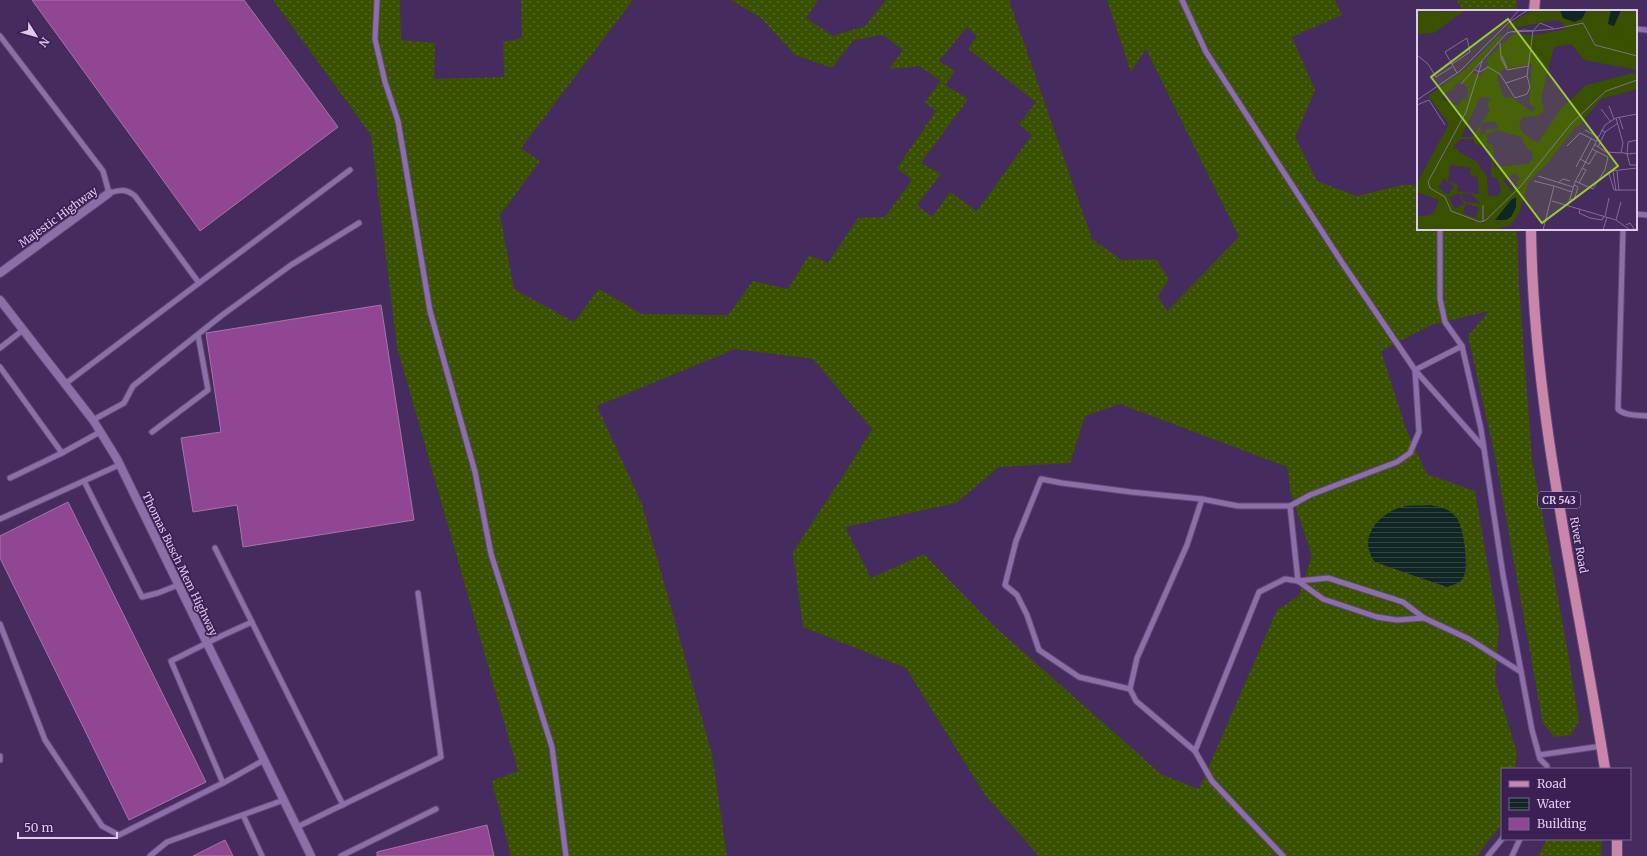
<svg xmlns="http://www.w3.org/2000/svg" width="1647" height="856" font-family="Merriweather,serif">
  <defs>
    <pattern id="grass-dots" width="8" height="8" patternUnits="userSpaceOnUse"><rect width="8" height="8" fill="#3a5100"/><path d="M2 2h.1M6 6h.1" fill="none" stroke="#566926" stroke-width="1.8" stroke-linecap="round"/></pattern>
    <pattern id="water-rules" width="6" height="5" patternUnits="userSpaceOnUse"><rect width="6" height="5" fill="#102623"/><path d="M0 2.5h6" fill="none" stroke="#324443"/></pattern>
  </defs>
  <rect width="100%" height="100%" fill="#452b5e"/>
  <!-- grass -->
  <g fill="url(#grass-dots)" fill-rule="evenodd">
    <path d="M273,0H400L401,40L435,43L434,79L504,77L503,42L522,38L521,0H633L521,148L540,161L500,215L514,289L574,322L599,289L642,314L728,315L753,281L788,289L809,255L828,263L858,218L885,217L912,180L897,168L936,111L925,103L940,81L920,66L889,69L903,50L883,35L854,40L832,68L795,55L761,18L731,0H818L806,18L833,36L865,26L886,0H1009L1092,239L1122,260L1156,259L1169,279L1158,296L1167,311L1239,237L1146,49L1131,72L1107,0H1335L1342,15L1292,37L1315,90L1295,137L1317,181L1357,196L1402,185H1418V229H1517L1519,287L1532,459L1567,647L1579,721L1571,735L1555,737L1543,724L1494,451L1468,336L1489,311L1431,325L1381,351L1406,429L1427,474L1475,491L1499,629L1495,680L1517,753L1515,769H1502V824L1477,856H1039L985,795L906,668L803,627L793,552L847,470L872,429L813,359L735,349L597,406L642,504L712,754L727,856H511L492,781L518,771L397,347L371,135ZM967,27L977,36L968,49L1036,102L1019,124L1032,135L977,211L950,192L932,217L917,205L941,174L921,163L968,99L945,85L955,71L939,61ZM1120,404L1287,467L1291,494L1312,555L1299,596L1277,610L1199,789L1161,774L993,625L924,554L871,578L845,527L956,503L999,467L1070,463L1085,416ZM1457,517C1461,531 1472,565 1463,577C1460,581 1452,584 1447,587L1383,565C1374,561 1371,558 1369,549Z"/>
    <path d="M1457,0H1517L1516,11H1463Z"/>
    <path d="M1547,839H1602L1601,856H1538Z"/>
  </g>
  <!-- water -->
  <path fill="url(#water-rules)" d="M1430,505C1440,507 1448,508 1455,516C1464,524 1469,567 1463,578C1459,584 1453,585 1447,587L1375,562C1356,538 1380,511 1406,506C1413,505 1422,506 1430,505Z"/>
  <!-- building -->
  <g fill="#904693" stroke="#a675a7">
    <path d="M32,0H244L338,127L200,231Z"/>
    <path d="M381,305L414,520L243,547L237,505L193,512L181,438L221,432L206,333Z"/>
    <path d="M68,502L206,782L129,820L0,558V536Z"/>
    <path d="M487,825L494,856H377V852Z"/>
    <path d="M225,840L233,856H193Z"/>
  </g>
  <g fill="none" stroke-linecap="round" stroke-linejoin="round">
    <defs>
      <g id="service">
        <path d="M377,0L375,39L385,82L398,121L430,311L475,472L491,554L552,747L566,856"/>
        <path d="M1182,0L1206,52L1343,264L1415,370L1483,447"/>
        <path d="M1636,29L1647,30"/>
        <path d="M0,36L103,171L109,193C120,190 126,188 135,196L199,283L65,384"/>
        <path d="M1636,214L1647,215"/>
        <path d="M1440,229V299L1445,322L1462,346L1481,429L1503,575L1532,730L1540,759L1547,766V769"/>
        <path d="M1623,229L1618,409C1624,416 1638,415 1647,416"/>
        <path d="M199,283L350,170"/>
        <path d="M0,348L23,330"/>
        <path d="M0,367L62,453L100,432"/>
        <path d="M93,420L124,403L133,386L221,316L291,265L359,223"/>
        <path d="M152,432L208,390L198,335"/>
        <path d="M10,478L62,453"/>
        <path d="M84,481L142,597L158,593L178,585"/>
        <path d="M1202,499L1187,545L1137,658L1130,689L1136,701L1195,751L1212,781L1283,856"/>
        <path d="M1290,506L1298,581L1323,599L1377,617L1397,620L1424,618"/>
        <path d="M0,519L119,465"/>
        <path d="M215,548L343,805"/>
        <path d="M0,624L45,740L102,826L119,835L225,782L264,760"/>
        <path d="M1130,689L1079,677L1039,650L1027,615L1017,595L1005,585L1016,541L1041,479L1062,483L1131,492L1202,499L1238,506H1290L1310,495L1397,462L1410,453L1419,432L1415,370L1462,346"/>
        <path d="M1195,751L1259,592L1285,579L1298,581L1328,578L1403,602L1424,618L1469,639L1521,672"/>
        <path d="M1539,755L1602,746"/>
        <path d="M0,756V760"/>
        <path d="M223,783L171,661L219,637L252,622"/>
        <path d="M243,815L262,856"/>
        <path d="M297,827L441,757L418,593"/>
        <path d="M150,856L167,842L284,800"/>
        <path d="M341,856L436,809"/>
        <path d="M1488,856L1502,839"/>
        <path d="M1512,856L1520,839"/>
      </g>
      <g id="minor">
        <path d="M0,273L109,193"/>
        <path d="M0,300L93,420L117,459L311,856"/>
      </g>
      <g id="primary">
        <path d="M1534,11L1535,0"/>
        <path d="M1531,229C1533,411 1577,590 1605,769"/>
        <path d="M1617,839V856"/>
      </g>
    </defs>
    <!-- service casing -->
    <use href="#service" stroke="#614975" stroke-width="7"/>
    <!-- minor casing -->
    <use href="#minor" stroke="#614975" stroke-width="10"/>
    <!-- primary casing -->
    <use href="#primary" stroke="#614975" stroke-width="12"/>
    <!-- service -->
    <use href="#service" stroke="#8b6fa9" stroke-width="5"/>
    <!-- minor -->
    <use href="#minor" stroke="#8b6fa9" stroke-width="8"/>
    <!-- primary -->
    <use href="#primary" stroke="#ca86aa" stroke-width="10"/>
  </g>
  <g text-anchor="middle" stroke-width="3.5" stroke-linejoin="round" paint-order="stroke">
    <!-- shield labels -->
    <rect fill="#3b2053" stroke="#ac99bf" stroke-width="1" x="1538" y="492" width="42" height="16" rx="3"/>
    <g font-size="10" font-weight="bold" fill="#dccded">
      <text x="1559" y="504">CR 543</text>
    </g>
    <!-- street labels -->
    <g font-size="11" fill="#dccded" stroke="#3b2053">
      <text transform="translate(58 217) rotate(-36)" y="4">Majestic Highway</text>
      <text transform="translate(1579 545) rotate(80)" y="4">River Road</text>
      <text transform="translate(180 564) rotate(64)" y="4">Thomas Busch Mem Highway</text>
    </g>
  </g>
  <!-- overview -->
  <g transform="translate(1417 10)">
    <rect width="220" height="220" fill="#452b5e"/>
    <path d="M115,0H143L146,8L157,12L164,9L171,0L168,13L193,27L202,18L212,34L213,40L220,39V60L167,50L154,34L137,37L124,88L127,100L121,106L105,107L102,117L107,124L121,133L144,99L169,75L220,62V79L184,89L161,117L159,116L129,155L112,171L102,203L94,215L76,220H0V207L16,204L22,190L0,182V173L32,114L11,86L49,59L83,24L86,27L56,60H53L58,64L64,66L71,54L70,49L96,24L117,25L149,19L146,13L139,10L90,19V16ZM115,54L112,94L118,97L115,102L94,87L89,89L86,86L80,67L86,59ZM44,71L51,79L50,89L45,90L41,96L25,89L28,82H32L33,79L37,80V76ZM63,87L74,88L70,93L73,100L55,127H44ZM68,112H78L82,118L69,120L67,125H63L64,114ZM80,120L104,127L111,140L115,141L116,148L111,154L77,157L76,139L75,135L69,132L71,129L69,124ZM44,129H57V134L72,137L71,145L75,148L74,168L80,167L84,180L81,186H71L70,167L59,151L42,142V139H37V135ZM33,155L54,158L53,164L61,168L62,184L40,181L41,175L31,171ZM98,163L103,169L100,172L101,175L94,181L86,170ZM27,169L37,176L31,185L21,177ZM42,183L47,194L38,199L32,187ZM44,183L54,184L64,194L47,191ZM49,193L62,198L59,208L46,203Z" fill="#3a5100" fill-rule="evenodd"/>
    <path d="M0,0L30,2L48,0L17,23L0,24ZM171,0H194L191,14L197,16L204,0H220V39L213,40L212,34L201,26L202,18L193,27L182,32H177L168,13Z" fill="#3a5100"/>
    <path d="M143,0H169L165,9L157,12L146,8ZM194,0H204L197,16L191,14ZM99,187V197L94,207L89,210H78L94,190Z" fill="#102623"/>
    <path fill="none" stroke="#816c97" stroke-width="1" d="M93,10L102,0M116,21L137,19M83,33L84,48L90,60L111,56M0,45L11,54L19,67L35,57M85,46L90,58M65,51L49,102L11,172L13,178L28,187L34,201L63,212L69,210L103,177L154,114L176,93L189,81L220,70M35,54L53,42L50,28L28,42L40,63M58,60L63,62L71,57L83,64L98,88L110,84L113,77L110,66M89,73L110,66L116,21L123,13L138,19L166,13L178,35L220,46M44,74L90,23L93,22L107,20L116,21L96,22M0,90L43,61L91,13L111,0M0,95L12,90L28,115M192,96L197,109M184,99L193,111M202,107L206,119M199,108L206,133L204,142L210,144L211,132L220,130M168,120L181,127M184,120L188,122L201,113M177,134L189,142L205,143M150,136L163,123L179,131M181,137L188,122M220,143L210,144L213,155H220M163,149L172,154L180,141M159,157L174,129M220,158L194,161L192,164L197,180H220M196,161L199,181M200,161L202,181M121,166L156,177M117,171L137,176M158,171L176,179L188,160L191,147L175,139M141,173L146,169L153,171M162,173L169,160L165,158M153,189L157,190L161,177L157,175M135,191L199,210L213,220M151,195L158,172L188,115L199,108L220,104M163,199L162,203L173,208L185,210L187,206M188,206L192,188M199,210L204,192M66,212V195M209,215L213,213L218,220M126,220L137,176L155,182M186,220L190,207"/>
    <path fill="#9bcb34" fill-opacity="0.15" stroke="#9bcb34" stroke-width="2" d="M91,9L201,156L125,213L14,67Z"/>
    <rect width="220" height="220" fill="none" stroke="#dccded" stroke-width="2"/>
  </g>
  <!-- legend -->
  <rect x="1501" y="768" width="130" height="72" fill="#3b2053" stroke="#7b6591"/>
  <rect x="1509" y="781" width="20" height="6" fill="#ca86aa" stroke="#7b6591"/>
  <text x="1537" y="788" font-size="12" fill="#dccded">Road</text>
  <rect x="1509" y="798" width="20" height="12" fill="url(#water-rules)" stroke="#7b6591"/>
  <text x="1537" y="808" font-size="12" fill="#dccded">Water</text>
  <rect x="1509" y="818" width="20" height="12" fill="#904693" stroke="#7b6591"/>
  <text x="1537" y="828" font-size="12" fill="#dccded">Building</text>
  <!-- north arrow -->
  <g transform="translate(36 36) rotate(127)" stroke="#3b2053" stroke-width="3" paint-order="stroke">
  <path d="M0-3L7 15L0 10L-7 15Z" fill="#dccded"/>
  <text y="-6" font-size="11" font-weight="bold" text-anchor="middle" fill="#dccded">N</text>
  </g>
  <!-- scale -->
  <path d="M18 832v6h99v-6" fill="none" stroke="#dccded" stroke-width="2"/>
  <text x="24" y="832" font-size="12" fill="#dccded" stroke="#3b2053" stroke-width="3" paint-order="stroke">50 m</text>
</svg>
